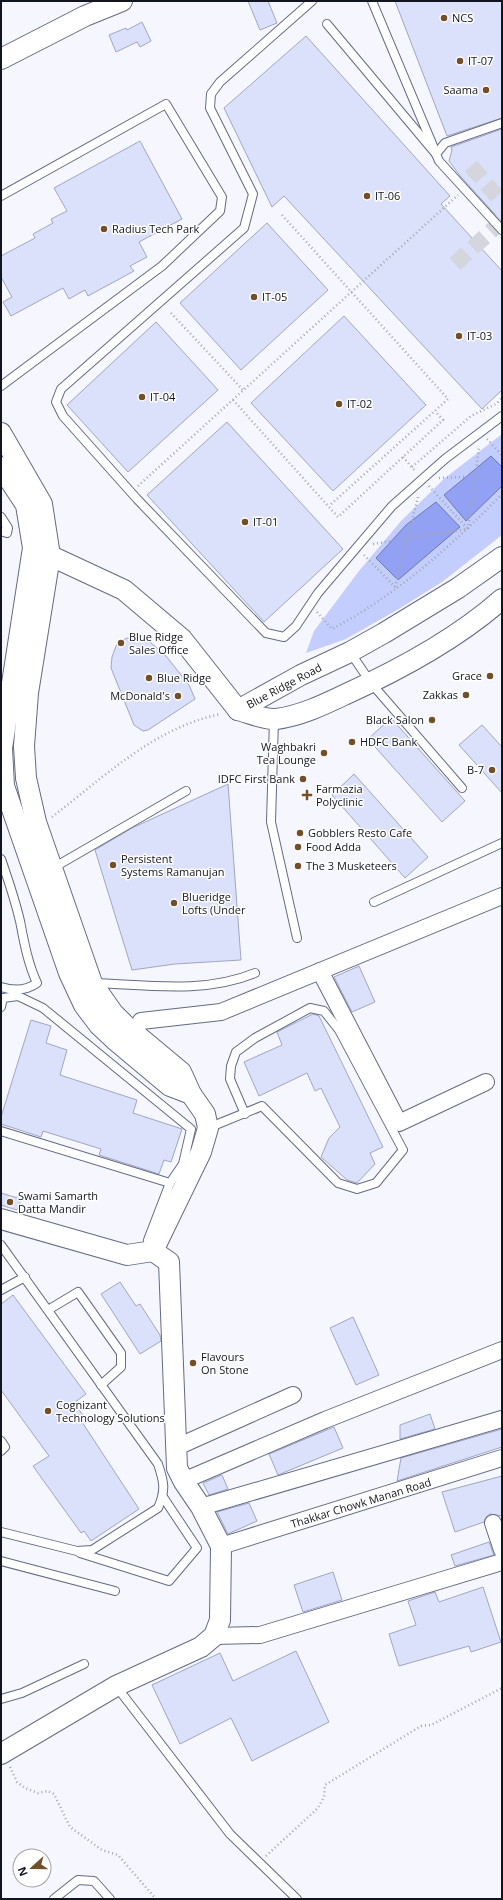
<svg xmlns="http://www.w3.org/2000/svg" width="503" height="1900" font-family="'Open Sans',sans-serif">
  <rect width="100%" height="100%" fill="#f6f7fe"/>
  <!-- green -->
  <path fill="#c3cdfe" d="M502,434V535L442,582L397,610L346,639L306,653L314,631L359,571L401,521L445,478Z"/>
  <!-- water -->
  <g fill="#93a1f4" stroke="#6c77b4">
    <path d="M491,456L502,467V486L466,521L444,495Z"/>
    <path d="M436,502L460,527L398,580L376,558L406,525Z"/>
  </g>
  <!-- building -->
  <g fill="#dbe1fb" stroke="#9fa6c4">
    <path d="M248,1H268L277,23L260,30Z"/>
    <path d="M395,1H502V118L447,136Z"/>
    <path d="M142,22L151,41L140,47L137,42L116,52L109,35L126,28L127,30Z"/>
    <path d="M306,36L450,196L441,204L502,271V390L482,409L284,196L272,207L224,108Z"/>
    <path d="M502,129V222L461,177L449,161L452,150L451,147Z"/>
    <path d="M140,141L182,219L139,242L147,257L130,266L134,271L88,296L85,290L69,299L63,288L11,316L3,302L12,297L1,277V256L35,238L33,234L53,223L51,219L67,211L54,188Z"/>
    <path d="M267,223L328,290L241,370L180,303Z"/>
    <path d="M344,316L426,405L333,491L251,403Z"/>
    <path d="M156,322L218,390L128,472L67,405Z"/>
    <path d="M227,422L343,549L264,622L147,495Z"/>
    <path d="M135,635L140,636L151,643L166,656L189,685L195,699L148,730L143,731L134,725L111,668L112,657L116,646L120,641Z"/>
    <path d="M391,718L465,801L442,822L368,739Z"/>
    <path d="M482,725L502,747V793L459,745Z"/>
    <path d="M354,774L428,857L405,878L332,795Z"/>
    <path d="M228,784L241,960L175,964L132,970L95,850L132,828Z"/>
    <path d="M359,966L375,1002L352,1012L334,977Z"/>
    <path d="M313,1014L319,1016L383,1147L370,1153L375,1164L357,1183L347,1180L321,1157L329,1138L340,1127L321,1088L315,1091L307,1073L259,1096L244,1062L282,1045L277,1032Z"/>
    <path d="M31,1020L51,1026L46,1043L67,1050L60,1075L137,1100L133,1113L182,1129L171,1162L164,1160L159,1174L99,1155L101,1149L43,1131L41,1137L1,1124V1117Z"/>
    <path d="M1,1193L21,1199L17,1210L1,1205Z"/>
    <path d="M120,1282L136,1306L140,1304L160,1335L161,1341L140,1354L101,1294Z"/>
    <path d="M13,1295L86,1394L74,1403L86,1419L82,1422L139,1509L91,1541L84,1531L81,1533L33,1466L49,1456L1,1390V1304Z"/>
    <path d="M353,1317L379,1375L356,1385L330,1328Z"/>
    <path d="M430,1414L435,1429L400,1439V1425Z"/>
    <path d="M334,1427L343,1448L278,1475L269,1454Z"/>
    <path d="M502,1429V1447L397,1481L401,1458Z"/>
    <path d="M222,1475L228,1489L209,1495L203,1483Z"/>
    <path d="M502,1476V1516L490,1514L486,1517L484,1522L455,1532L442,1492Z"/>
    <path d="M249,1503L257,1521L228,1534L217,1512Z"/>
    <path d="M489,1542L494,1555L455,1566L451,1555Z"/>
    <path d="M333,1572L342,1600L303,1612L294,1585Z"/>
    <path d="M483,1587L501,1642L471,1652L469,1646L399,1666L389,1634L416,1625L408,1601L435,1592L439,1602Z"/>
    <path d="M296,1651L329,1722L252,1761L231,1718L180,1744L152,1685L220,1653L233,1681Z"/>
  </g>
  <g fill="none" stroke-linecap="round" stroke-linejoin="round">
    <!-- minor-tunnel -->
    <g stroke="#d4d5dd" stroke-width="16" stroke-dasharray="16 8" stroke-linecap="butt">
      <path d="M471,166L502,202"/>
      <path d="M455,264L502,221"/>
    </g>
    <defs>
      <g id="service">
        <path d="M312,1L220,82L211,94L210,108L253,194L244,228L61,389L56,402L63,416L137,499L266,633L284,637L296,626L318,593L392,506L445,459L502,416"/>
        <path d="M372,1L433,146"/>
        <path d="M327,24L436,154"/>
        <path d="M502,123L445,143L436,154L439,161L502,230"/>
        <path d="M1,196L166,104L222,197L220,211L162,266L1,386"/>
        <path d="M1,517L8,528L7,533L1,531"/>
        <path d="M350,652L371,683L462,788"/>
        <path d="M274,719L271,822L297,938"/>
        <path d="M1,859C8,879 15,900 20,921C24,942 28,964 37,983C26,991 14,991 1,987"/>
        <path d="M53,868L186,791"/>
        <path d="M374,902L502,843"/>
        <path d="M94,983C147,985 204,994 255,973"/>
        <path d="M1,1007L3,998L18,996L43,1008L191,1129L183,1164L170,1183L1,1131"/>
        <path d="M208,1128L262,1106L338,1183L357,1189L376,1183L403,1150L339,1030L324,1011L310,1008L255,1038L236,1052L231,1066L230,1079L245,1114"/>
        <path d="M148,1240L170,1183"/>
        <path d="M1,1245L158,1464C164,1482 166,1490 158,1508L92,1550L77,1551L1,1532"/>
        <path d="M1,1290L25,1277"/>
        <path d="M48,1310L78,1292L121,1353V1367L101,1385"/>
        <path d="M1,1441L5,1447L1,1451"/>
        <path d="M80,1553L169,1581L197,1548L163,1497"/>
        <path d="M1,1561L115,1591"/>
        <path d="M116,1686L230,1834L297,1899"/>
        <path d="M1,1699L22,1693L84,1664"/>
        <path d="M54,1899L78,1880L94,1881L110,1899"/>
      </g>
      <g id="minor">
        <path d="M320,971L399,1123L486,1082"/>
        <path d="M128,1042L141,1021L221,1012L502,896"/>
        <path d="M177,1447L293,1395"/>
        <path d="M183,1481L325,1420L502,1350"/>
        <path d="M201,1507L502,1419"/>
        <path d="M493,1523L502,1550"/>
        <path d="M221,1546L502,1458"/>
        <path d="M214,1636L260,1635L502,1562"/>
      </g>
      <g id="tertiary">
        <path d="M1,59L85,16L122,1"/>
        <path d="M1,433L42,504L50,556L28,693L24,746L26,778L36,822L92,983L113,1013L127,1027L181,1072L191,1094L205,1114L208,1128L201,1152L153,1251"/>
        <path d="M1,467L26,505L33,548L2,748L4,786L69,973L84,1005L99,1025L115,1040L170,1086L191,1094"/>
        <path d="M38,550L124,590L182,639L238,710"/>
        <path d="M238,710L301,675L350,652L384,633L458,588L502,557"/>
        <path d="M238,710C249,713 265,720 276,719C300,716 323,705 344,695C397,671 458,638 502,599"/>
        <path d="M1,1219L127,1255L153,1251L169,1262L177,1468L184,1482L201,1507L221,1546L220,1620L214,1636L201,1647L116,1686L1,1754"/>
      </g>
    </defs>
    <!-- service casing -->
    <use href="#service" stroke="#646a86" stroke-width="10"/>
    <!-- minor casing -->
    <use href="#minor" stroke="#646a86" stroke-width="18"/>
    <!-- tertiary casing -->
    <use href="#tertiary" stroke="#646a86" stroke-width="22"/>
    <!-- path -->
    <g stroke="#a4a5ad" stroke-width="2.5" stroke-dasharray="1 3" stroke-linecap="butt">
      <path d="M282,215L448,399L329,506"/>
      <path d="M171,313L243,390"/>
      <path d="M233,400L338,517L443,420L435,411"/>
      <path d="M487,439L502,455"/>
      <path d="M403,457L416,472"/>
      <path d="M412,467L471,416L496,404L502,398"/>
      <path d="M439,478L502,475"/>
      <path d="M138,486L458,195"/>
      <path d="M429,486L467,528"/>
      <path d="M468,529L479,447"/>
      <path d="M373,544L467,529"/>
      <path d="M364,555L395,587"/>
      <path d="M395,587L418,497"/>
      <path d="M317,612L332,629C395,596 453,545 502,494"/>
      <path d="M52,817C104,777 155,727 221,714"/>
      <path d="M10,1767L17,1782L25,1788L38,1793L48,1791L54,1794L70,1827L102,1850L118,1855L156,1899"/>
      <path d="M266,1856L318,1808L324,1797L325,1785L421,1726L431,1725L502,1688"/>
    </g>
    <!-- service -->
    <use href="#service" stroke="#fff" stroke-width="8"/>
    <!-- minor -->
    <use href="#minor" stroke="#fff" stroke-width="16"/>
    <!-- tertiary -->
    <use href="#tertiary" stroke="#fff" stroke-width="20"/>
  </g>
  <!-- markers -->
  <g fill="#734f29" stroke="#fff" stroke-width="1.5">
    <circle cx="444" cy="18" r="4"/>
    <circle cx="460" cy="61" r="4"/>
    <circle cx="486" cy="90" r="4"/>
    <circle cx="367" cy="196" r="4"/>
    <circle cx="104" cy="229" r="4"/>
    <circle cx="254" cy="297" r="4"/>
    <circle cx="459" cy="336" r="4"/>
    <circle cx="142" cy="397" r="4"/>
    <circle cx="339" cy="404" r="4"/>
    <circle cx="245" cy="522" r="4"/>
    <circle cx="121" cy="643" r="4"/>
    <circle cx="490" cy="676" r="4"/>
    <circle cx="149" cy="678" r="4"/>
    <circle cx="466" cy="695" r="4"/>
    <circle cx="178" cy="696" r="4"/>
    <circle cx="432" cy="720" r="4"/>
    <circle cx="352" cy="742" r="4"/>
    <circle cx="324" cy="753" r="4"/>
    <circle cx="492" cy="770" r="4"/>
    <circle cx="303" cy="779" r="4"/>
    <path d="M305 789h4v4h4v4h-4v4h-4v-4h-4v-4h4z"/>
    <circle cx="300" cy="833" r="4"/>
    <circle cx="298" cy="847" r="4"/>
    <circle cx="113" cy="865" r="4"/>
    <circle cx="298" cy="866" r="4"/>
    <circle cx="174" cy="903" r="4"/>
    <circle cx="10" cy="1202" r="4"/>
    <circle cx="193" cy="1363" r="4"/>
    <circle cx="48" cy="1411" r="4"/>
  </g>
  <g text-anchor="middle" stroke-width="3" stroke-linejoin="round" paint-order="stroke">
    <!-- poi labels -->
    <g font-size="11" fill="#12141f" stroke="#fff" text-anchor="start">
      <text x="452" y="22">NCS</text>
      <text x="468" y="65">IT-07</text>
      <text x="478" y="94" text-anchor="end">Saama</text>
      <text x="375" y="200">IT-06</text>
      <text x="112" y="233">Radius Tech Park</text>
      <text x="262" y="301">IT-05</text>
      <text x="467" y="340">IT-03</text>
      <text x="150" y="401">IT-04</text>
      <text x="347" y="408">IT-02</text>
      <text x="253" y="526">IT-01</text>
      <text x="129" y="641">Blue Ridge<tspan x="129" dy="13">Sales Office</tspan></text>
      <text x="482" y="680" text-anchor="end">Grace</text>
      <text x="157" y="682">Blue Ridge</text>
      <text x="458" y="699" text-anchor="end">Zakkas</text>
      <text x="170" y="700" text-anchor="end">McDonald's</text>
      <text x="424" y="724" text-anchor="end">Black Salon</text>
      <text x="360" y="746">HDFC Bank</text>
      <text x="316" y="751" text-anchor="end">Waghbakri<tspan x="316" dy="13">Tea Lounge</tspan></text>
      <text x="484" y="774" text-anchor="end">B-7</text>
      <text x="295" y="783" text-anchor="end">IDFC First Bank</text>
      <text x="316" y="793">Farmazia<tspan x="316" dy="13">Polyclinic</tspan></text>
      <text x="308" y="837">Gobblers Resto Cafe</text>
      <text x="306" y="851">Food Adda</text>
      <text x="121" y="863">Persistent<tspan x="121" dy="13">Systems Ramanujan</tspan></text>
      <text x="306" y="870">The 3 Musketeers</text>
      <text x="182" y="901">Blueridge<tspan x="182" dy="13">Lofts (Under</tspan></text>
      <text x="18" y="1200">Swami Samarth<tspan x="18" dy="13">Datta Mandir</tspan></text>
      <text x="201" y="1361">Flavours<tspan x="201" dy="13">On Stone</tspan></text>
      <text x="56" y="1409">Cognizant<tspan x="56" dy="13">Technology Solutions</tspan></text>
    </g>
    <!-- street labels -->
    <g font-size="11" fill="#12141f" stroke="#fff">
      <text transform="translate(284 686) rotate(-28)" y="4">Blue Ridge Road</text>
      <text transform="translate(361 1503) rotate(-17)" y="4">Thakkar Chowk Manan Road</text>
    </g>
  </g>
  <!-- border -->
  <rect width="503" height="1900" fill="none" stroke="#12141f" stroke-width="4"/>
  <!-- north arrow -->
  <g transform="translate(32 1868) rotate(249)"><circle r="19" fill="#ffffff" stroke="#a0a1a5"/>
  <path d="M0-3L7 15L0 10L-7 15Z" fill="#734f29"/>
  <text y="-6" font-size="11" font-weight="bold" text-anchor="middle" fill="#12141f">N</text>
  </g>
</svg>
